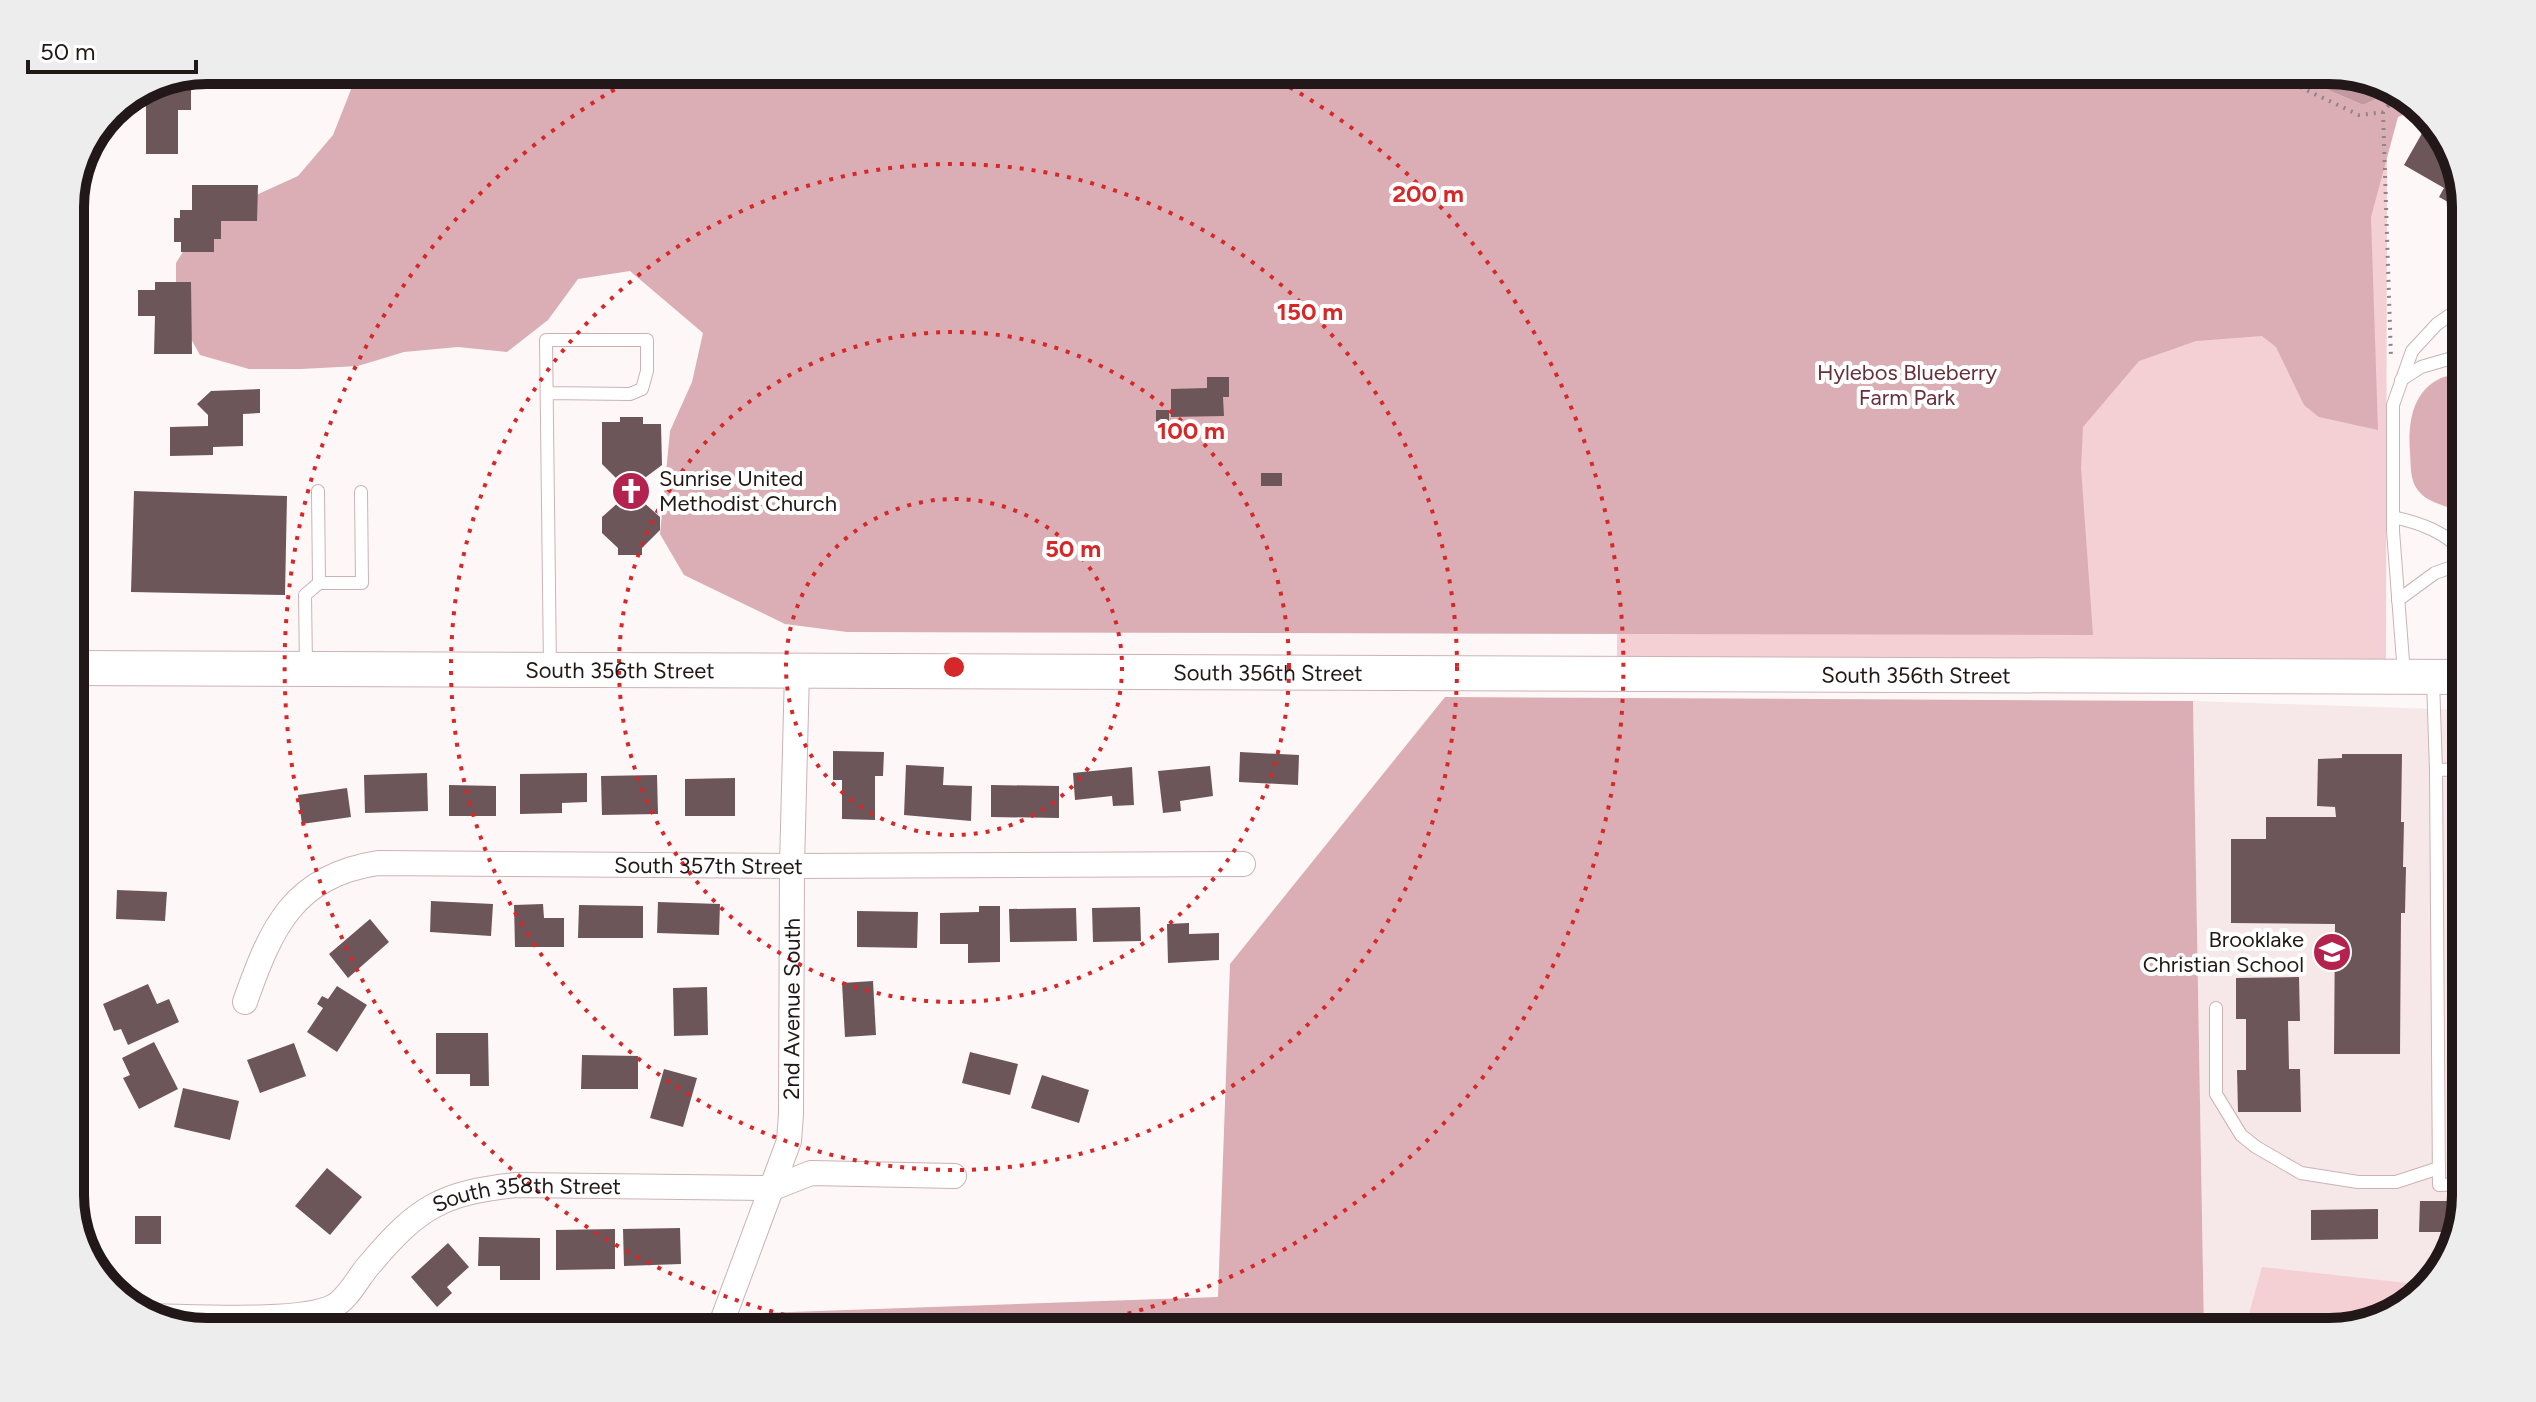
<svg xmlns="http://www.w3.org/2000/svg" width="2536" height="1402" font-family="Figtree,sans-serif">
  <rect width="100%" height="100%" fill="#fdf7f8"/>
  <!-- built -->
  <path fill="#f6e7e9" d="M2193,701L2466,710V1195L2452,1256L2405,1309L2329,1332H2204Z"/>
  <!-- green -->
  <g fill="#f4cfd4">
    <path d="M1618,70L2084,157L2387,156L2386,676L1617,672Z"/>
    <path d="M2262,1267L2425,1285L2405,1309L2329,1332H2244Z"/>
  </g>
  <!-- forest -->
  <g fill="#daaeb4">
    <path d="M456,70H2282L2363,105L2387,94L2393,87L2418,109L2398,117L2371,217L2378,430L2319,417L2304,405L2276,347L2262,336L2196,341L2139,361L2083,427L2081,468L2093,635L847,632L785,624L684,575L660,534L670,431L692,382L703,333L630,271L578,279L548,320L507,352L458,347L404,352L358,366L301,369H249L200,355L176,312V263L203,219L298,176L333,135L352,87Z"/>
    <path d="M2466,374V515C2450,505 2428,505 2417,489C2410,480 2411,465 2410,453C2408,425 2411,392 2441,378C2448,375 2458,375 2466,374Z"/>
    <path d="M1445,697L2193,701L2204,1332H501L509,1322L1218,1297L1230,964Z"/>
  </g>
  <!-- water -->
  <path fill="#c3999f" d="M2282,70H2329L2393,87L2387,94L2363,105Z"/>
  <!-- building -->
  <g fill="#6d5659">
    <path d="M146,90H191V110H178V154H146Z"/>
    <path d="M2425,128L2436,134L2439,128L2443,131L2466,199V212L2439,197L2444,188L2404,165Z"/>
    <path d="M192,185H258L257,221H221V239H214V252H181V242H174V218H180V210H192Z"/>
    <path d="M155,282H191L192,354H154L155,316H138V290H155Z"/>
    <path d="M1207,377H1229V397H1223L1224,416L1171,417V389L1207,388Z"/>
    <path d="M260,389V413L243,414V446L213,447V455L170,456V427L208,426V415L197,404L211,391Z"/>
    <rect x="1156" y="410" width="13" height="20"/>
    <path d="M620,417H643V424H661L662,465L642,480V501L660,517V530L642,548V555H618V548L602,533V517L620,501V482L602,464V422H620Z"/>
    <rect x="1261" y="473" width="21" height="13"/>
    <path d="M134,491L287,496L285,595L131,592Z"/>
    <path d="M833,751L884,752L883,776H875V820L842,819V780H833Z"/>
    <path d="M1240,752L1299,755L1298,785L1239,782Z"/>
    <path d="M2342,754H2402L2401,822H2404L2403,867H2406L2405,913H2401L2400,1054H2334L2335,924L2231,923V839H2266V817H2336L2335,807L2317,806L2318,759L2342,758Z"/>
    <path d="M906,765L944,767L943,785L972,786L971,821L904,815Z"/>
    <path d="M1210,766L1213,796L1180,801L1181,811L1163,813L1158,771Z"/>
    <path d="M1132,767L1134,805L1113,806L1112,796L1075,800L1073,773Z"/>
    <path d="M427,773L428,811L365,813L364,775Z"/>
    <path d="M587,773V802L562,803V813L520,814V774Z"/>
    <path d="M657,775L658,814L602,815L601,776Z"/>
    <path d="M735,778V816H685V779Z"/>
    <path d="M449,785L496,786V816H449Z"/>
    <path d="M991,785L1059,786V818L991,817Z"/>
    <path d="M347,788L351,817L302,824L298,795Z"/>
    <path d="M117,890L167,892L165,921L116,919Z"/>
    <path d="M431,901L493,904L491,936L430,932Z"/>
    <path d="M658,902L720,904L719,935L657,933Z"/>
    <path d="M543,904L544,918H564V947H515L514,905Z"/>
    <path d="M579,905L643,906V938H578Z"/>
    <path d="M979,906H1000V962L968,963V944H940V913L979,912Z"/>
    <path d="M1140,907L1141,941L1093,942L1092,908Z"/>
    <path d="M1076,908L1077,941L1010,942L1009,909Z"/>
    <path d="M857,911L918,912L917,948L857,947Z"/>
    <path d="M370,919L389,942L348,978L329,954Z"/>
    <path d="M1189,923V934L1219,933V960L1168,963L1167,924Z"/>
    <path d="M2299,977L2300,1021H2288L2289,1069H2300L2301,1112H2238L2237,1070H2246V1019H2236V978Z"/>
    <path d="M873,981L876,1035L845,1037L842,983Z"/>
    <path d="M148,984L157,1004L169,999L179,1022L128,1045L121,1029L114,1031L103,1004Z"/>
    <path d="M337,986L367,1005L337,1052L307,1032L323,1008L317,1004L322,996L328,999Z"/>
    <path d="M707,987L708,1035L674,1036L673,988Z"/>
    <path d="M436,1033H488L489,1086H470V1074H436Z"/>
    <path d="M154,1042L178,1089L139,1109L123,1078L130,1075L122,1058Z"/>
    <path d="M294,1043L306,1076L260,1093L247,1060Z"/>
    <path d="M970,1052L1018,1064L1010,1095L962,1083Z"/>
    <path d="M582,1055L638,1056V1089H581Z"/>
    <path d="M664,1069L697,1078L683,1127L650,1118Z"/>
    <path d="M1042,1075L1089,1090L1079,1123L1031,1108Z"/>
    <path d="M183,1088L239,1101L230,1140L174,1127Z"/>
    <path d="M327,1168L362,1197L330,1235L295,1206Z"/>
    <path d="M2420,1201H2464L2457,1232H2419Z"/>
    <path d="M2378,1209V1239L2311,1240V1210Z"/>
    <rect x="135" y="1216" width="26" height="28"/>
    <path d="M680,1228L681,1264L624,1266L623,1229Z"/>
    <path d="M615,1229V1269L556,1270V1230Z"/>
    <path d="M479,1237L540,1238V1280H500V1266H478Z"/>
    <path d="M448,1243L469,1267L447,1287L452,1293L437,1307L411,1277Z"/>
  </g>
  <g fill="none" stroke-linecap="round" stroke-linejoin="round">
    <defs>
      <g id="lane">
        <path d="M2401,380L2421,367L2466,354"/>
        <path d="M547,393L630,394L642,389L647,371V340H546L550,668"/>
        <path d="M318,491L319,583"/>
        <path d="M2393,517C2421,523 2446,532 2466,555"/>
        <path d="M2398,600L2435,573L2466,562"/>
        <path d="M306,666L305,595L319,583H362L361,492"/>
        <path d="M2404,674L2393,531V405L2412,351L2437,324L2466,304"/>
        <path d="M2433,680L2436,770L2466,769"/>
        <path d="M2436,770L2439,1185L2466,1184"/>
        <path d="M2216,1008V1094L2241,1135L2256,1147L2301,1173L2358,1182H2396L2439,1168"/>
      </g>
      <g id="street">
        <path id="s1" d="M245,1002C271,928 293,876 378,863L792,866L1243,864"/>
        <path id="s2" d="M145,1316C186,1316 302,1324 334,1306C349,1298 358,1277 370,1264C418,1207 442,1193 516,1185L773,1188L811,1173L954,1176"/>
        <path id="s3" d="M718,1332L789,1141L791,1114L792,866L797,672"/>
      </g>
      <g id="secondary">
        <path id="s4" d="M70,668L2466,677"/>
      </g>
    </defs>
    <!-- lane casing -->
    <use href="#lane" stroke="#ccb2b5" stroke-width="14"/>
    <!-- street casing -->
    <use href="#street" stroke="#ccb2b5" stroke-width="26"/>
    <!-- secondary casing -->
    <use href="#secondary" stroke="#ccb2b5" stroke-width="36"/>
    <!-- path -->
    <g stroke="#8e8687" stroke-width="4" stroke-dasharray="2 6" stroke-linecap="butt">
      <path d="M2264,70L2359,115L2383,112L2399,93"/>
      <path d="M2383,112L2391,358"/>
    </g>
    <!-- lane -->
    <use href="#lane" stroke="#fff" stroke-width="12"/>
    <!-- street -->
    <use href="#street" stroke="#fff" stroke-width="24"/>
    <!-- secondary -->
    <use href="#secondary" stroke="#fff" stroke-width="34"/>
  </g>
  <!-- distance rings -->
  <g fill="none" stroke="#d62828" stroke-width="4" stroke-dasharray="4 8">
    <circle cx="954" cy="667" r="168"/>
    <circle cx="954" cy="667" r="335"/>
    <circle cx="954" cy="667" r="503"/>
    <path d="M867 1331A670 670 0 0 1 650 70M1258 70A670 670 0 0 1 1041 1331"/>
  </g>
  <!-- icons -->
  <defs>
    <symbol id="church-disc" viewBox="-11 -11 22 22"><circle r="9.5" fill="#b42350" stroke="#fff"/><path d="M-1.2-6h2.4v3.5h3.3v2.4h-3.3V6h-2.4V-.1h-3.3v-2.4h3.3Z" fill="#fff"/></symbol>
    <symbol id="school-disc" viewBox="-11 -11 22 22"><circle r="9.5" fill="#b42350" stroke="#fff"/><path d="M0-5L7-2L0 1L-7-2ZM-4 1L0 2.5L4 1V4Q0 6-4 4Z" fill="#fff"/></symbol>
  </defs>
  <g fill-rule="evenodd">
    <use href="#church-disc" x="609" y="469" width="44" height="44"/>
    <use href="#school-disc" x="2310" y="930" width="44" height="44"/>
  </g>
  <g text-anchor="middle" stroke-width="8" stroke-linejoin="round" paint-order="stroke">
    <!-- park labels -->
    <g font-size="22" fill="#672f3a" stroke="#fff">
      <text x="1907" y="380">Hylebos Blueberry<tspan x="1907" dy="25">Farm Park</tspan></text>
    </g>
    <!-- poi labels -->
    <g font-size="22" fill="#221819" stroke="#fff" text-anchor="start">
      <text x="659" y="486">Sunrise United<tspan x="659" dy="25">Methodist Church</tspan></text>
      <text x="2304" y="947" text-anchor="end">Brooklake<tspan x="2304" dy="25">Christian School</tspan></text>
    </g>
    <!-- street labels -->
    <g font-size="22" fill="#221819" stroke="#fff">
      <text dy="8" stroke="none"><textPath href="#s4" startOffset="550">South 356th Street</textPath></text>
      <text dy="8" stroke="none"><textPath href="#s4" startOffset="1198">South 356th Street</textPath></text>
      <text dy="8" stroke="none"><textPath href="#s4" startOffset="1846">South 356th Street</textPath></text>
      <text dy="8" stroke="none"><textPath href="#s1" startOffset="536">South 357th Street</textPath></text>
      <text dy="8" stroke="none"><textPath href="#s3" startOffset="336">2nd Avenue South</textPath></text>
      <text dy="8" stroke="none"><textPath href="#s2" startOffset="428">South 358th Street</textPath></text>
    </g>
  </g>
  <!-- crop -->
  <path d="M0 0H2536V1402H0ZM207 84H2329A123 123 0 0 1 2452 207V1195A123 123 0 0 1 2329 1318H207A123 123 0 0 1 84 1195V207A123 123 0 0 1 207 84Z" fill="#ededed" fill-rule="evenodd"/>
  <path fill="none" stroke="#221819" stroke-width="10" d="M207 84H2329A123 123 0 0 1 2452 207V1195A123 123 0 0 1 2329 1318H207A123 123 0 0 1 84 1195V207A123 123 0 0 1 207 84Z"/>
  <circle cx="954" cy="667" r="12" fill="#d62828" stroke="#fff" stroke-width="4"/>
  <g font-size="24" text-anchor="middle" font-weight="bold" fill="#d62828" stroke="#fff" stroke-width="8" stroke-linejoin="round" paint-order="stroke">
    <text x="1428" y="202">200 m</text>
    <text x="1310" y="320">150 m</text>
    <text x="1191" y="439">100 m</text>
    <text x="1073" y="557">50 m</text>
  </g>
  <!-- scale -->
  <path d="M28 60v12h168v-12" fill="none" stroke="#221819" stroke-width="4"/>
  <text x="40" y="60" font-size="24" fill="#221819" stroke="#ffffff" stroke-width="6" paint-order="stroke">50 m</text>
</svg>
